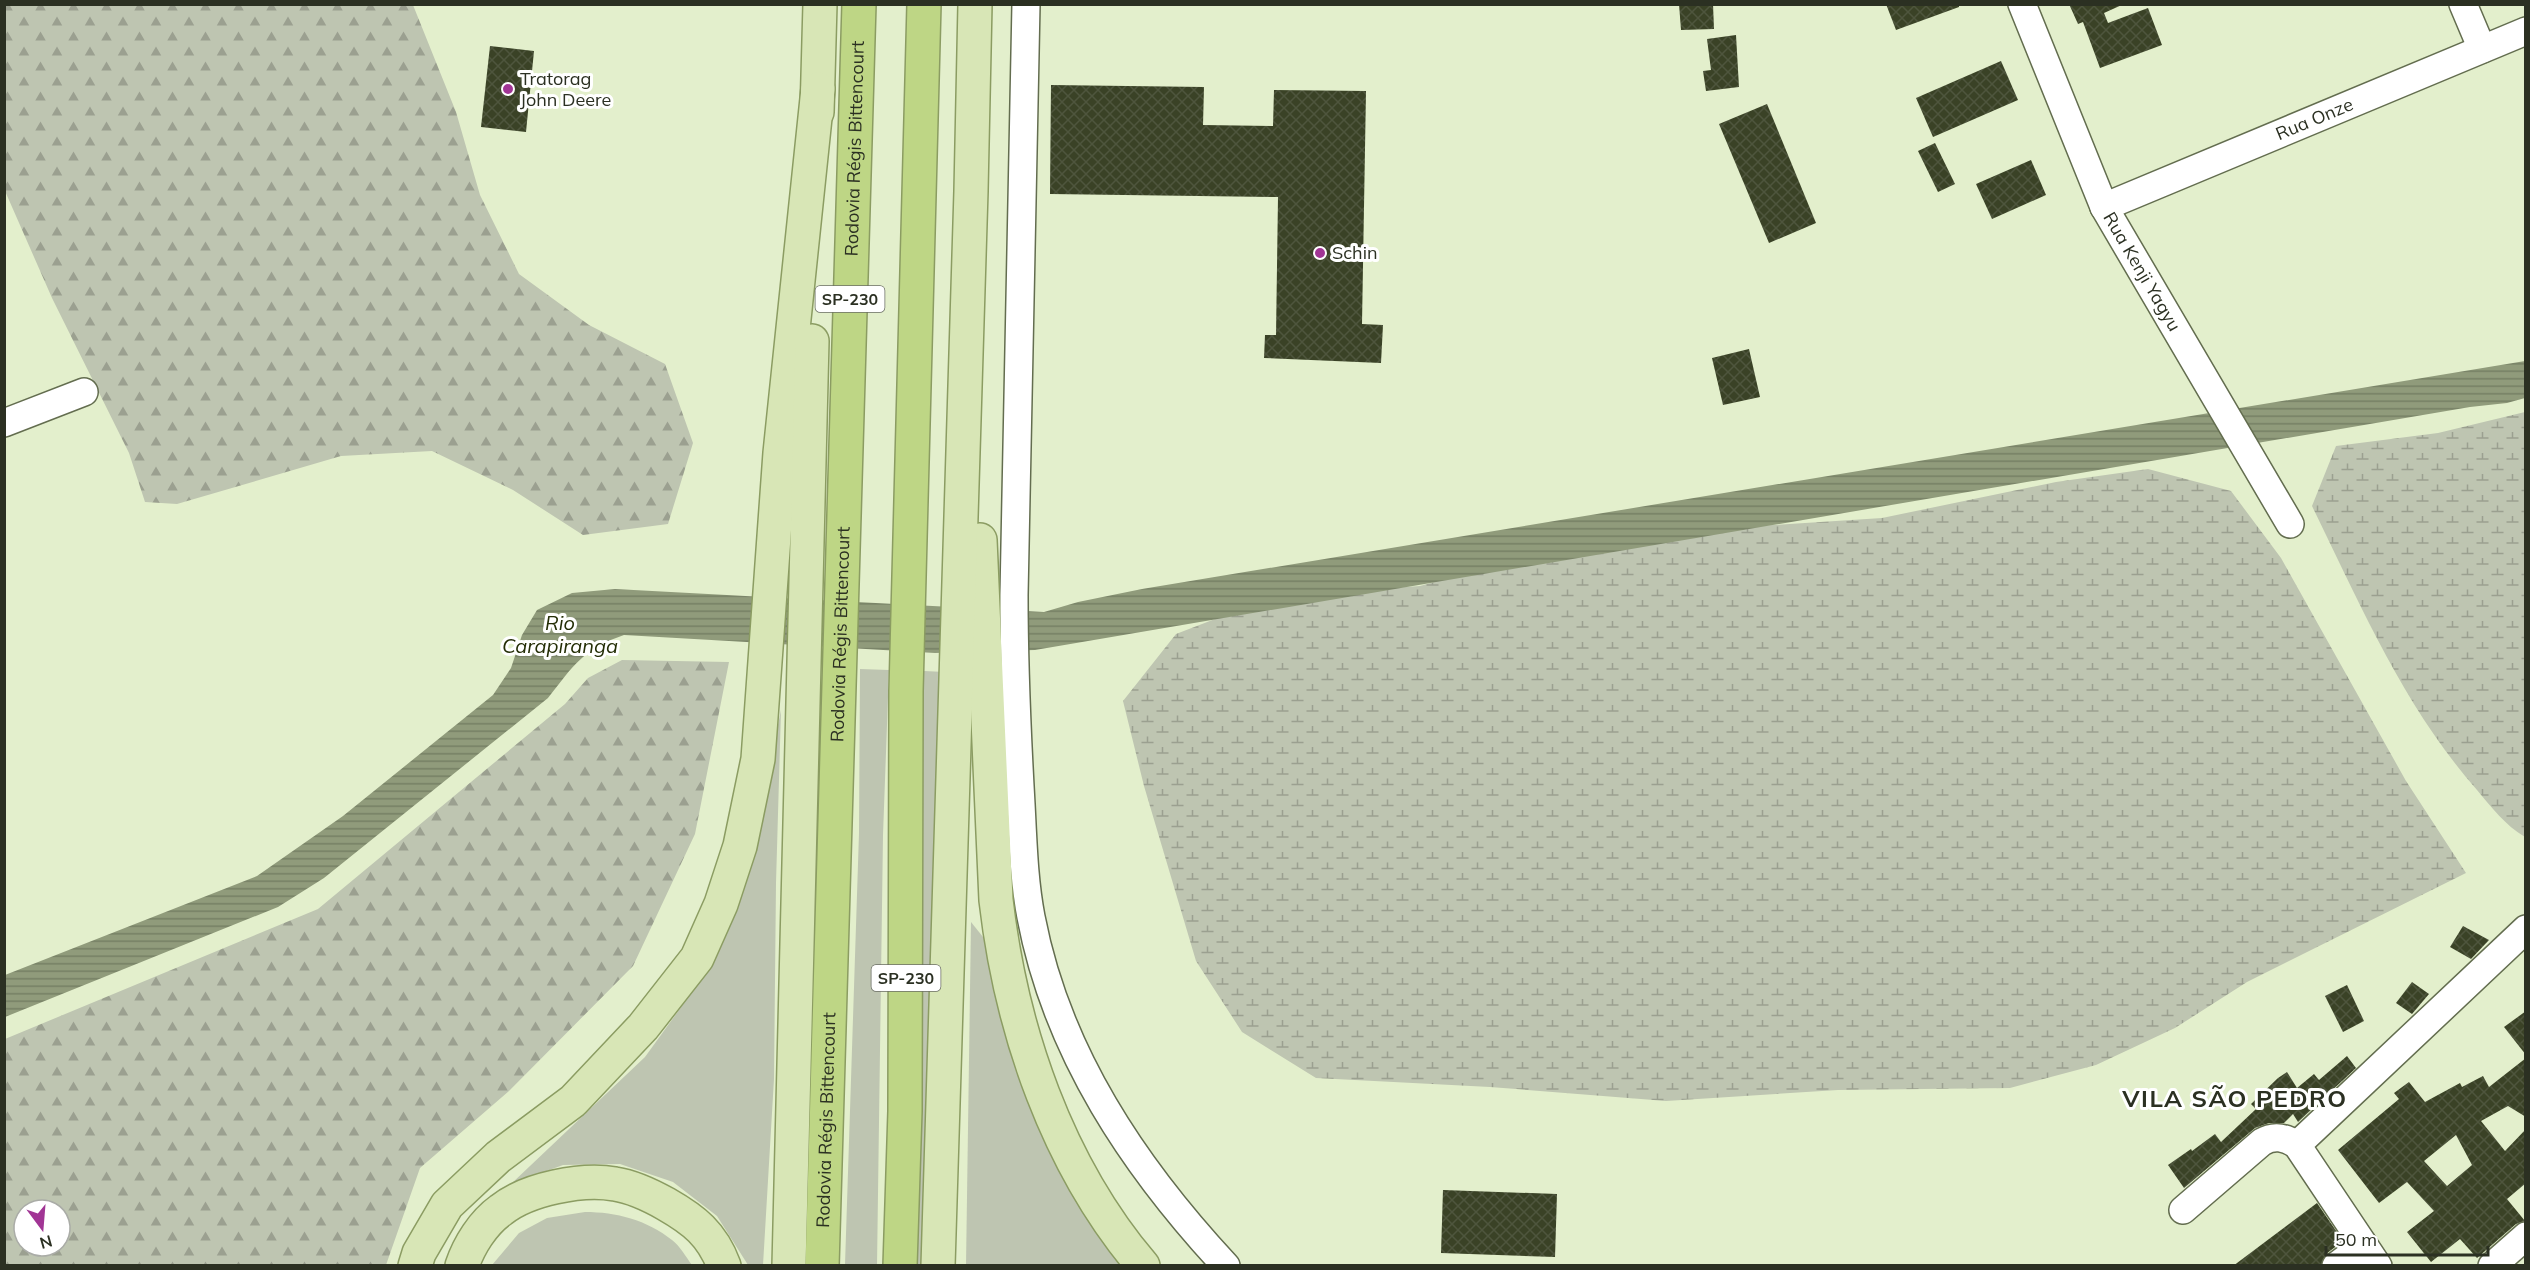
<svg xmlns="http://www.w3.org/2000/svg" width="2530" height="1270" font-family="Mulish,sans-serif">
  <defs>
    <pattern id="forest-firs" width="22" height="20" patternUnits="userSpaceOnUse" patternTransform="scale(1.5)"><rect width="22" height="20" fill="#bec5b1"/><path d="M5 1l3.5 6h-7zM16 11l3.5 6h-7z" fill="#9ba090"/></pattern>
    <pattern id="wetland-marsh" width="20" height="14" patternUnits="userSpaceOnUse" patternTransform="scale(1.5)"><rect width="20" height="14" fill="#bec5b1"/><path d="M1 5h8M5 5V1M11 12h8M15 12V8" fill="none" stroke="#9ba090"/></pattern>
    <pattern id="water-rules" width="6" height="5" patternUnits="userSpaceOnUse" patternTransform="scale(1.5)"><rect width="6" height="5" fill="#909b7b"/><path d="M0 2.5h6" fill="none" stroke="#767f64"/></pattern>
    <pattern id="building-cross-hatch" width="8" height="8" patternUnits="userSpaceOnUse" patternTransform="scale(1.5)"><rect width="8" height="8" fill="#3a4226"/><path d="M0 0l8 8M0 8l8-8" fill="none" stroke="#4e553d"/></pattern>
  </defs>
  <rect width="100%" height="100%" fill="#e3efcc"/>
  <!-- green -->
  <g fill="#bec5b1">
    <path d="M860,669L889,670L883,835L877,1266L845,1265L859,833Z"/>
    <path d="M924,671L945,672L929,1265L908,1266Z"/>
    <path d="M781,710L776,883L774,1079L763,1265H748L717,1216L673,1182L620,1164L563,1165L511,1184L645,1057L695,988L723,936L756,837Z"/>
    <path d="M971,922L987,942L1125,1265L966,1266Z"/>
    <path d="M585,1212C616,1212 647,1220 672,1240C680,1246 686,1257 692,1265H492L519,1233L547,1218Z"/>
  </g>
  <!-- forest -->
  <g fill="url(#forest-firs)" fill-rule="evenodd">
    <path d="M5,5H413L456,112L480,195L519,274L589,325L665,364L693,443L668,524L583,535L513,490L432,451L341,456L177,504L145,502L129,453L52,298L5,191Z"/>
    <path d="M622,660L729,662L695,834L633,966L509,1091L420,1168L386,1265H5V1039L318,909L565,704L588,678ZM24,1210H60V1246H24Z"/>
  </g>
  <!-- wetland -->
  <g fill="url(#wetland-marsh)">
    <path d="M2525,412H2526L2525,837C2505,825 2492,808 2477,790C2404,707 2360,604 2312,506L2336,446L2438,433Z"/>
    <path d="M2148,469L2231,491L2281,558L2406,781L2466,873L2247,982L2175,1028L2096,1065L2010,1088L1838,1090L1666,1101L1490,1087L1316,1078L1242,1032L1196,961L1144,786L1123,701L1176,634L1254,604L1335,592L1420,586L1503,562L1757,526L1882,518L2056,482Z"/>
  </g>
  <!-- water -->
  <path fill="url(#water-rules)" d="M2525,361V398L2507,403L2470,407L1035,650L935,653L624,635C583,649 574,665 548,698L324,878L278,907L5,1017V975L257,876L343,816L493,695L511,668L522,635L537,610L572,593L615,589L1044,612L1078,602L1142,589Z"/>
  <!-- building -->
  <g fill="url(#building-cross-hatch)" fill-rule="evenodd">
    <path d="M1679,4H1713L1714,29L1681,30Z"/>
    <path d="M1886,4H1959V7L1896,30Z"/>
    <path d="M2069,4H2124L2104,13L2108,23L2148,8L2162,45L2100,68L2083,22L2078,24Z"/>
    <path d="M1736,35L1739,87L1706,91L1703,71L1711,70L1707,39Z"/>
    <path d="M490,46L534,51L526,132L481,127Z"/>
    <path d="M2001,61L2018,100L1933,137L1916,98Z"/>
    <path d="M1051,85L1204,87L1203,125L1273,126L1274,90L1366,91L1362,324L1383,325L1381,363L1264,358L1265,335H1276L1278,197L1050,194Z"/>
    <path d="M1767,104L1816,223L1769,243L1719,124Z"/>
    <path d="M1935,143L1955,184L1938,192L1918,151Z"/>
    <path d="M2031,160L2046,195L1992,219L1976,184Z"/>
    <path d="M1749,349L1760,397L1723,405L1712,358Z"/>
    <path d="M2463,926L2489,940L2471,959L2450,947Z"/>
    <path d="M2412,982L2429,994L2412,1014L2396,1003Z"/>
    <path d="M2347,985L2364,1021L2343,1032L2325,996Z"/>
    <path d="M2526,1011V1055L2504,1027Z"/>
    <path d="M2347,1056L2356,1068L2298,1122L2293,1114L2284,1123H2269L2255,1128L2184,1188L2168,1165L2191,1149L2192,1151L2215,1134L2221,1142L2256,1109L2251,1104L2278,1078L2287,1072L2297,1088L2314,1074L2319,1080Z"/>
    <path d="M2526,1058V1117L2508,1106L2481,1121L2505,1151L2526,1129V1183L2507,1199L2525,1221L2516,1224L2477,1258L2460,1239L2431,1262L2407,1232L2434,1211L2407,1182L2379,1203L2338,1150L2399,1099L2394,1093L2409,1082L2425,1102L2460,1083L2462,1087L2483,1076L2489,1087ZM2456,1135L2472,1165L2447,1186L2424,1161Z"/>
    <path d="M1443,1190L1557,1194L1555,1257L1441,1253Z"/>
    <path d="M2317,1203L2343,1241L2326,1254L2321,1266H2233Z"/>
  </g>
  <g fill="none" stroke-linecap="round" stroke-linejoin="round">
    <defs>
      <g id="minor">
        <path d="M1026,4L1014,595C1014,665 1017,734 1021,804C1023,842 1024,881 1031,917C1057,1053 1134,1167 1226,1266"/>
        <path id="s1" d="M2022,4L2104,207L2290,524"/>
        <path d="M2463,4L2482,49"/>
        <path id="s2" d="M2104,207L2526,31"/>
        <path d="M4,423L84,392"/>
        <path d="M2183,1210L2262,1142C2274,1135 2285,1137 2297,1145"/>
        <path d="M2336,1266L2364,1245"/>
        <path d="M2378,1266L2297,1145L2526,929"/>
        <path d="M2492,1266L2526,1236"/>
      </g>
      <g id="major">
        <path d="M817,112L820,4"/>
        <path d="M980,540L996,900C1011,1030 1057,1165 1143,1266"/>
        <path d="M415,1266L419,1253L447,1205L498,1157L573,1101L643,1027L697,958L721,904L740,846L758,759L780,453L818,89"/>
        <path d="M462,1266C469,1245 483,1223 501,1210C527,1189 582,1178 615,1184C634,1187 650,1195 666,1204C694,1220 712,1234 724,1266"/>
        <path d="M789,1266L812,341"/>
        <path d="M938,1266L971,191L975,4"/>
      </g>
      <g id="highway">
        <path id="s3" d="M822,1266L859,4"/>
        <path d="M900,1266L905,1111L906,691L924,4"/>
      </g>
    </defs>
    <!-- minor casing -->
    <use href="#minor" stroke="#636d4f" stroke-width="30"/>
    <!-- major casing -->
    <use href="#major" stroke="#8b9c62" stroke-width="36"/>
    <!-- highway casing -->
    <use href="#highway" stroke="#8b9c62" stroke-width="36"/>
    <!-- minor -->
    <use href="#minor" stroke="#fff" stroke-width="27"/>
    <!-- major -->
    <use href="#major" stroke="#d8e6b6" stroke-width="33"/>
    <!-- highway -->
    <use href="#highway" stroke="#bed685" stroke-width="33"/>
  </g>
  <!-- markers -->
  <g fill="#a13595" stroke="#fff" stroke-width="2">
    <circle cx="508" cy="89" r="6"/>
    <circle cx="1320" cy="253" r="6"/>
  </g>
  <g text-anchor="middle" stroke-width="6" stroke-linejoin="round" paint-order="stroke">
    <!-- shield labels -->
    <g fill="#fff" stroke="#6b6e64" stroke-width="1.5">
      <rect x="815.5" y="286" width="69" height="26" rx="4.5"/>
      <rect x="871.5" y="965" width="69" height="26" rx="4.5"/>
    </g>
    <g font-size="16" font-weight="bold" fill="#2b3022">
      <text x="850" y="305">SP-230</text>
      <text x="906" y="984">SP-230</text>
    </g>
    <!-- poi labels -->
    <g font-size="18" fill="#2b3022" stroke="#fff" text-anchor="start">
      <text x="520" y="85">Tratorag<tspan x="520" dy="21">John Deere</tspan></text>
      <text x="1332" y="259">Schin</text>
    </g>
    <!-- street labels -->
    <g font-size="18" fill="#2b3022" stroke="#fff">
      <text dy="6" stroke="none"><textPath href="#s2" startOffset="228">Rua Onze</textPath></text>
      <text dy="6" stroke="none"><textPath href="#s3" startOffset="1118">Rodovia Régis Bittencourt</textPath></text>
      <text dy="6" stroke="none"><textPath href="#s1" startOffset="294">Rua Kenji Yagyu</textPath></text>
      <text dy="6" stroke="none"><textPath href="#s3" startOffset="632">Rodovia Régis Bittencourt</textPath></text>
      <text dy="6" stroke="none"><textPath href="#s3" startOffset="146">Rodovia Régis Bittencourt</textPath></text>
    </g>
    <!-- water labels -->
    <g font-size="20" font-style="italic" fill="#242e06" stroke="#fff">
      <text x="560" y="630">Rio<tspan x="560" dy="23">Carapiranga</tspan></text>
    </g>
    <!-- district labels -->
    <g font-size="24" font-weight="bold" letter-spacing="1.5" fill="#2b3022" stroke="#fff">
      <text x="2235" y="1107">VILA SÃO PEDRO</text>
    </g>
  </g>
  <!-- border -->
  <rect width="2530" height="1270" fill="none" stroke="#2b3022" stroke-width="12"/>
  <!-- north arrow -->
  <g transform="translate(42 1228) rotate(164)"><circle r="28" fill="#ffffff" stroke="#aaaca7" stroke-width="1.5"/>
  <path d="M0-4.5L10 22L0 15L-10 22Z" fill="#a13595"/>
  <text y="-9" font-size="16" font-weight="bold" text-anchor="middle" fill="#2b3022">N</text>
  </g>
  <!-- scale -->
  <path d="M2326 1246v9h162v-9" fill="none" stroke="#2b3022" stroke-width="3"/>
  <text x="2335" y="1246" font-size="18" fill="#2b3022" stroke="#ffffff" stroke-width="4.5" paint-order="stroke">50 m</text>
</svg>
